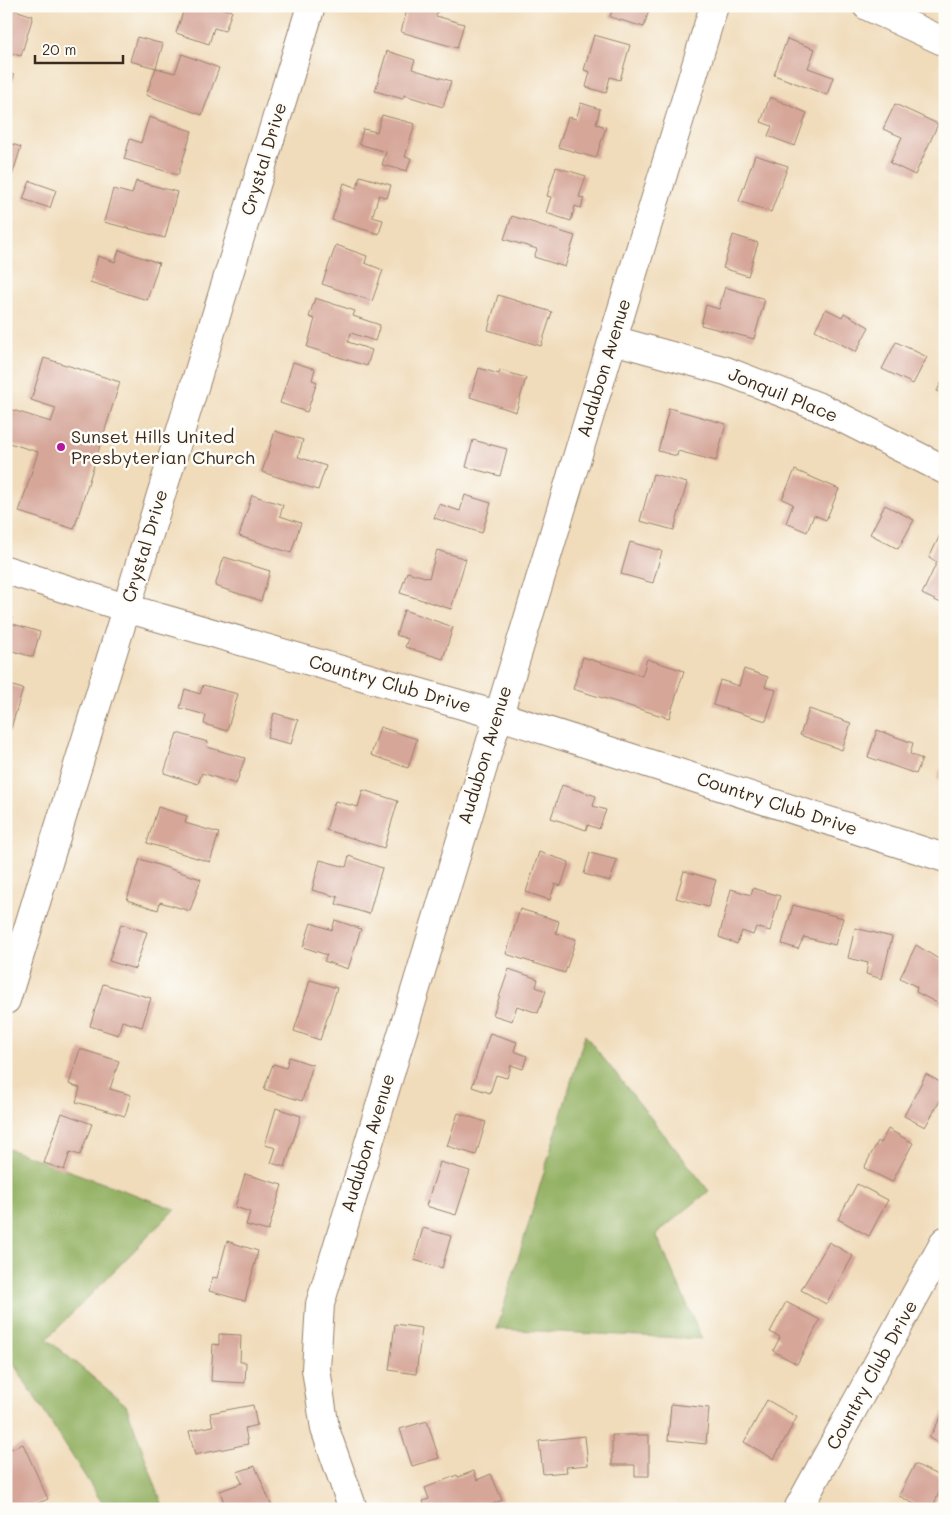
<svg xmlns="http://www.w3.org/2000/svg" width="951" height="1515" font-family="Mali,sans-serif">
  <rect width="100%" height="100%" fill="#fdfcf7"/>
  <filter id="ink" filterUnits="userSpaceOnUse"><feTurbulence type="fractalNoise" baseFrequency=".02" numOctaves="2"/><feDisplacementMap in="SourceGraphic" scale="10" xChannelSelector="R" yChannelSelector="G"/><feConvolveMatrix kernelMatrix="1 2 1 2 8 2 1 2 1" color-interpolation-filters="sRGB"/></filter>
  <filter id="wash" filterUnits="userSpaceOnUse"><feTurbulence type="fractalNoise" baseFrequency=".0096" numOctaves="4" result="noise"/><feDisplacementMap in="SourceGraphic" scale="20" xChannelSelector="R" yChannelSelector="G"/><feGaussianBlur stdDeviation="1.12" result="paint"/><feColorMatrix in="noise" values="0 0 0 0 0 0 0 0 0 0 0 0 0 0 0 0 0 1.4 0 .05"/><feComposite in="paint" operator="in"/></filter>
  <g filter="url(#wash)">
    <rect width="100%" height="100%" fill="#f0dbba"/>
    <!-- forest -->
    <g fill="#94b265" stroke="#686e42">
      <path d="M585,1035L709,1191L656,1234L702,1339L497,1329Z"/>
      <path d="M6,1148L175,1209L47,1339L126,1405L164,1509H106L6,1352Z"/>
    </g>
    <g id="blocks">
      <!-- building -->
      <g fill="#d6a699">
        <path d="M185,6H214L232,11L225,31L214,28L209,44L176,33Z"/>
        <path d="M408,6H439L436,16L464,24L457,48L401,32Z"/>
        <path d="M613,6H650L644,27L610,17Z"/>
        <path d="M6,7L33,16L21,56L6,52Z"/>
        <path d="M594,35L630,45L620,80L610,77L606,93L586,87L590,72L584,70Z"/>
        <path d="M137,37L163,44L156,68L175,73L182,54L219,68L202,115L146,95L156,68L130,61Z"/>
        <path d="M787,39L815,49L808,68L833,77L827,95L774,75Z"/>
        <path d="M387,51L415,60L412,69L451,81L443,107L404,95L403,99L375,91Z"/>
        <path d="M6,73L14,75L7,102H6Z"/>
        <path d="M770,97L807,113L795,146L768,136L772,126L761,122Z"/>
        <path d="M581,103L600,109L596,124L606,127L596,158L558,147L568,117L576,119Z"/>
        <path d="M895,104L938,124L915,175L890,163L902,137L883,129Z"/>
        <path d="M382,115L415,124L405,157L411,158L407,171L382,165L386,152L359,144L363,129L377,132Z"/>
        <path d="M149,117L192,131L178,175L124,159L130,139L141,143Z"/>
        <path d="M6,142L21,147L12,176L6,174Z"/>
        <path d="M755,155L788,166L771,212L739,201Z"/>
        <path d="M556,167L586,176L579,197L584,198L581,208L575,206L571,221L546,213L551,197L547,196Z"/>
        <path d="M360,176L391,185L387,198L379,195L372,217L383,220L379,234L332,220L344,183L357,188Z"/>
        <path d="M30,181L56,190L50,208L23,199Z"/>
        <path d="M136,181L177,192L165,238L104,222L113,189L132,194Z"/>
        <path d="M512,216L575,236L565,267L534,257L537,249L504,239Z"/>
        <path d="M733,235L758,243L748,276L723,268Z"/>
        <path d="M336,245L367,256L365,263L383,270L372,301L322,284Z"/>
        <path d="M119,250L159,263L147,300L90,282L98,256L115,262Z"/>
        <path d="M725,287L765,299L754,339L701,325L706,305L719,309Z"/>
        <path d="M498,295L552,312L541,346L488,330Z"/>
        <path d="M315,298L355,311L353,316L380,325L375,341L351,333L348,342L372,350L367,366L307,347L315,319L309,317Z"/>
        <path d="M826,309L842,317L844,313L869,327L856,352L815,330Z"/>
        <path d="M896,342L927,357L913,384L882,369Z"/>
        <path d="M44,358L120,382L74,529L19,512L38,452L6,442V408L51,422L56,408L31,400Z"/>
        <path d="M293,362L315,369L312,380L317,382L307,412L280,403Z"/>
        <path d="M479,368L499,374L500,370L526,378L516,412L470,397Z"/>
        <path d="M945,376V395L937,391Z"/>
        <path d="M669,408L726,424L716,461L678,451L677,456L658,451Z"/>
        <path d="M275,431L303,440L298,457L326,466L318,490L262,472Z"/>
        <path d="M473,440L507,449L500,476L466,467Z"/>
        <path d="M795,470L839,489L826,520L814,515L807,532L786,523L793,504L782,499Z"/>
        <path d="M653,474L687,483L674,530L640,521Z"/>
        <path d="M252,495L283,505L280,516L301,523L291,553L239,536Z"/>
        <path d="M465,495L491,503L482,533L434,518L439,504L460,511Z"/>
        <path d="M885,505L914,520L898,549L870,534Z"/>
        <path d="M940,535L945,537V605L922,594L937,562L929,558Z"/>
        <path d="M630,542L662,551L653,583L621,574Z"/>
        <path d="M437,550L466,559L451,609L400,593L407,572L429,578Z"/>
        <path d="M224,557L270,571L261,601L215,586Z"/>
        <path d="M404,610L453,627L443,659L405,647L408,639L396,635Z"/>
        <path d="M6,615L12,617L10,623L40,632L33,657L6,649Z"/>
        <path d="M583,657L642,676L647,659L684,671L669,718L573,689Z"/>
        <path d="M744,669L768,677L765,687L776,690L766,721L713,705L720,680L739,686Z"/>
        <path d="M6,684L23,689L10,731L6,730Z"/>
        <path d="M203,685L238,694L227,731L204,724L206,715L180,708L185,689L200,694Z"/>
        <path d="M809,709L851,723L842,750L800,735Z"/>
        <path d="M274,713L298,720L291,744L267,738Z"/>
        <path d="M380,727L417,739L408,768L371,755Z"/>
        <path d="M877,730L913,743L910,754L922,759L916,774L868,757Z"/>
        <path d="M177,733L208,742L207,747L245,758L236,784L202,773L198,784L164,773Z"/>
        <path d="M945,757V782L937,779Z"/>
        <path d="M562,785L596,796L593,806L606,810L599,829L588,825L586,830L551,818Z"/>
        <path d="M363,790L398,801L384,848L326,830L335,801L358,807Z"/>
        <path d="M158,807L187,816L185,823L219,833L210,862L147,843Z"/>
        <path d="M539,852L569,862L561,886L555,884L550,900L526,892Z"/>
        <path d="M590,853L617,860L610,881L584,874Z"/>
        <path d="M349,856L382,868L369,914L336,904L338,897L312,890L320,860L346,867Z"/>
        <path d="M140,859L201,879L190,911L160,902L158,910L127,900Z"/>
        <path d="M684,871L716,880L708,907L676,898Z"/>
        <path d="M753,888L780,896L770,931L756,927L753,935L742,931L737,944L719,937L731,889L751,895Z"/>
        <path d="M793,905L843,918L835,945L804,937L798,949L782,944Z"/>
        <path d="M520,909L559,921L556,933L576,939L565,973L506,954Z"/>
        <path d="M335,920L361,929L348,969L324,961L327,955L303,947L311,923L332,930Z"/>
        <path d="M121,924L147,932L135,969L109,961Z"/>
        <path d="M855,928L892,937L882,979L866,974L868,963L848,958Z"/>
        <path d="M916,945L945,963L943,1006L916,992L917,987L900,978Z"/>
        <path d="M509,969L538,979L536,987L546,991L538,1013L517,1006L512,1021L493,1015Z"/>
        <path d="M310,980L337,988L320,1040L294,1031Z"/>
        <path d="M103,984L151,998L142,1027L122,1021L118,1035L90,1026Z"/>
        <path d="M490,1033L517,1042L514,1051L527,1056L523,1069L511,1065L507,1078L496,1075L490,1093L472,1087Z"/>
        <path d="M80,1049L119,1061L110,1089L131,1095L125,1116L76,1102L80,1088L69,1084Z"/>
        <path d="M289,1057L313,1065L302,1101L264,1089L273,1064L286,1068Z"/>
        <path d="M926,1074L945,1085V1092L925,1127L904,1116Z"/>
        <path d="M276,1108L301,1116L285,1167L271,1163L276,1148L265,1145Z"/>
        <path d="M62,1113L92,1124L80,1155L70,1152L64,1170L44,1163Z"/>
        <path d="M458,1113L486,1122L476,1155L447,1146Z"/>
        <path d="M888,1129L913,1143L892,1182L864,1168L878,1141L881,1143Z"/>
        <path d="M440,1162L470,1171L456,1215L426,1206Z"/>
        <path d="M245,1174L282,1185L268,1231L246,1225L250,1212L235,1207Z"/>
        <path d="M857,1184L888,1200L869,1236L838,1219Z"/>
        <path d="M423,1228L451,1236L442,1268L414,1260Z"/>
        <path d="M227,1241L258,1251L245,1301L209,1291L213,1277L217,1278Z"/>
        <path d="M829,1242L853,1256L826,1304L801,1290Z"/>
        <path d="M786,1302L820,1320L797,1364L773,1351L780,1337L770,1332Z"/>
        <path d="M395,1324L422,1328L416,1374L389,1370Z"/>
        <path d="M219,1334L241,1335L240,1362H246L245,1383L211,1381L213,1344L219,1345Z"/>
        <path d="M767,1400L797,1417L774,1459L744,1442Z"/>
        <path d="M671,1404L709,1408L706,1444L668,1440Z"/>
        <path d="M253,1405L257,1425L245,1428L248,1444L195,1455L189,1431L213,1426L210,1413Z"/>
        <path d="M945,1410V1447L929,1438Z"/>
        <path d="M427,1421L439,1458L412,1466L400,1429Z"/>
        <path d="M612,1435H649V1476H635V1465H612Z"/>
        <path d="M585,1436L588,1465L566,1467L567,1472L543,1474L539,1441Z"/>
        <path d="M23,1444L48,1499L25,1509H7L6,1451Z"/>
        <path d="M915,1464L945,1479L932,1509H924L899,1496Z"/>
        <path d="M255,1466L273,1509H226L220,1491L242,1483L237,1472Z"/>
        <path d="M474,1471L477,1480L491,1474L502,1500L482,1509H426L423,1501L429,1499L425,1488L457,1475L458,1477Z"/>
      </g>
    </g>
  </g>
  <g filter="url(#ink)">
    <use href="#blocks" fill-opacity="0" stroke="#96826c" stroke-width="1"/>
    <g fill="none" stroke-linecap="round" stroke-linejoin="round">
      <defs>
        <g id="minor">
          <path d="M867,6L945,42"/>
          <path d="M613,340L726,371L822,408L945,470"/>
          <path d="M6,570L126,608L497,715L945,858"/>
          <path d="M6,1000L311,6"/>
          <path d="M353,1509L325,1429L316,1369L320,1304L714,6"/>
          <path d="M798,1509L945,1241"/>
        </g>
      </defs>
      <!-- minor casing -->
      <use href="#minor" stroke="#96826c" stroke-width="30"/>
      <!-- minor -->
      <use href="#minor" stroke="#fff" stroke-width="28"/>
    </g>
  </g>
  <!-- markers -->
  <circle fill="#b5179e" stroke="#fdfcf7" stroke-width="2" cx="61" cy="447" r="5"/>
  <g text-anchor="middle" stroke-width="5" stroke-linejoin="round" paint-order="stroke">
    <!-- street labels -->
    <g font-size="18" fill="#3b2a1e" stroke="#fdfcf7">
      <text transform="translate(264 159) rotate(-73)" y="6">Crystal Drive</text>
      <text transform="translate(604 368) rotate(-73)" y="6">Audubon Avenue</text>
      <text transform="translate(783 395) rotate(22)" y="6">Jonquil Place</text>
      <text transform="translate(145 546) rotate(-73)" y="6">Crystal Drive</text>
      <text transform="translate(390 684) rotate(16)" y="6">Country Club Drive</text>
      <text transform="translate(485 755) rotate(-73)" y="6">Audubon Avenue</text>
      <text transform="translate(777 804) rotate(18)" y="6">Country Club Drive</text>
      <text transform="translate(368 1143) rotate(-73)" y="6">Audubon Avenue</text>
      <text transform="translate(872 1375) rotate(-61)" y="6">Country Club Drive</text>
    </g>
    <!-- poi labels -->
    <g font-size="18" fill="#3b2a1e" stroke="#fdfcf7" text-anchor="start">
      <text x="71" y="443">Sunset Hills United<tspan x="71" dy="21">Presbyterian Church</tspan></text>
    </g>
  </g>
  <!-- margin -->
  <rect width="951" height="1515" fill="none" stroke="#fdfcf7" stroke-width="25"/>
  <!-- scale -->
  <path d="M35 55v8h88v-8" fill="none" stroke="#3b2a1e" stroke-width="2.5"/>
  <text x="42" y="55" font-size="15" fill="#3b2a1e" stroke="#fdfcf7" stroke-width="4" paint-order="stroke">20 m</text>
</svg>
